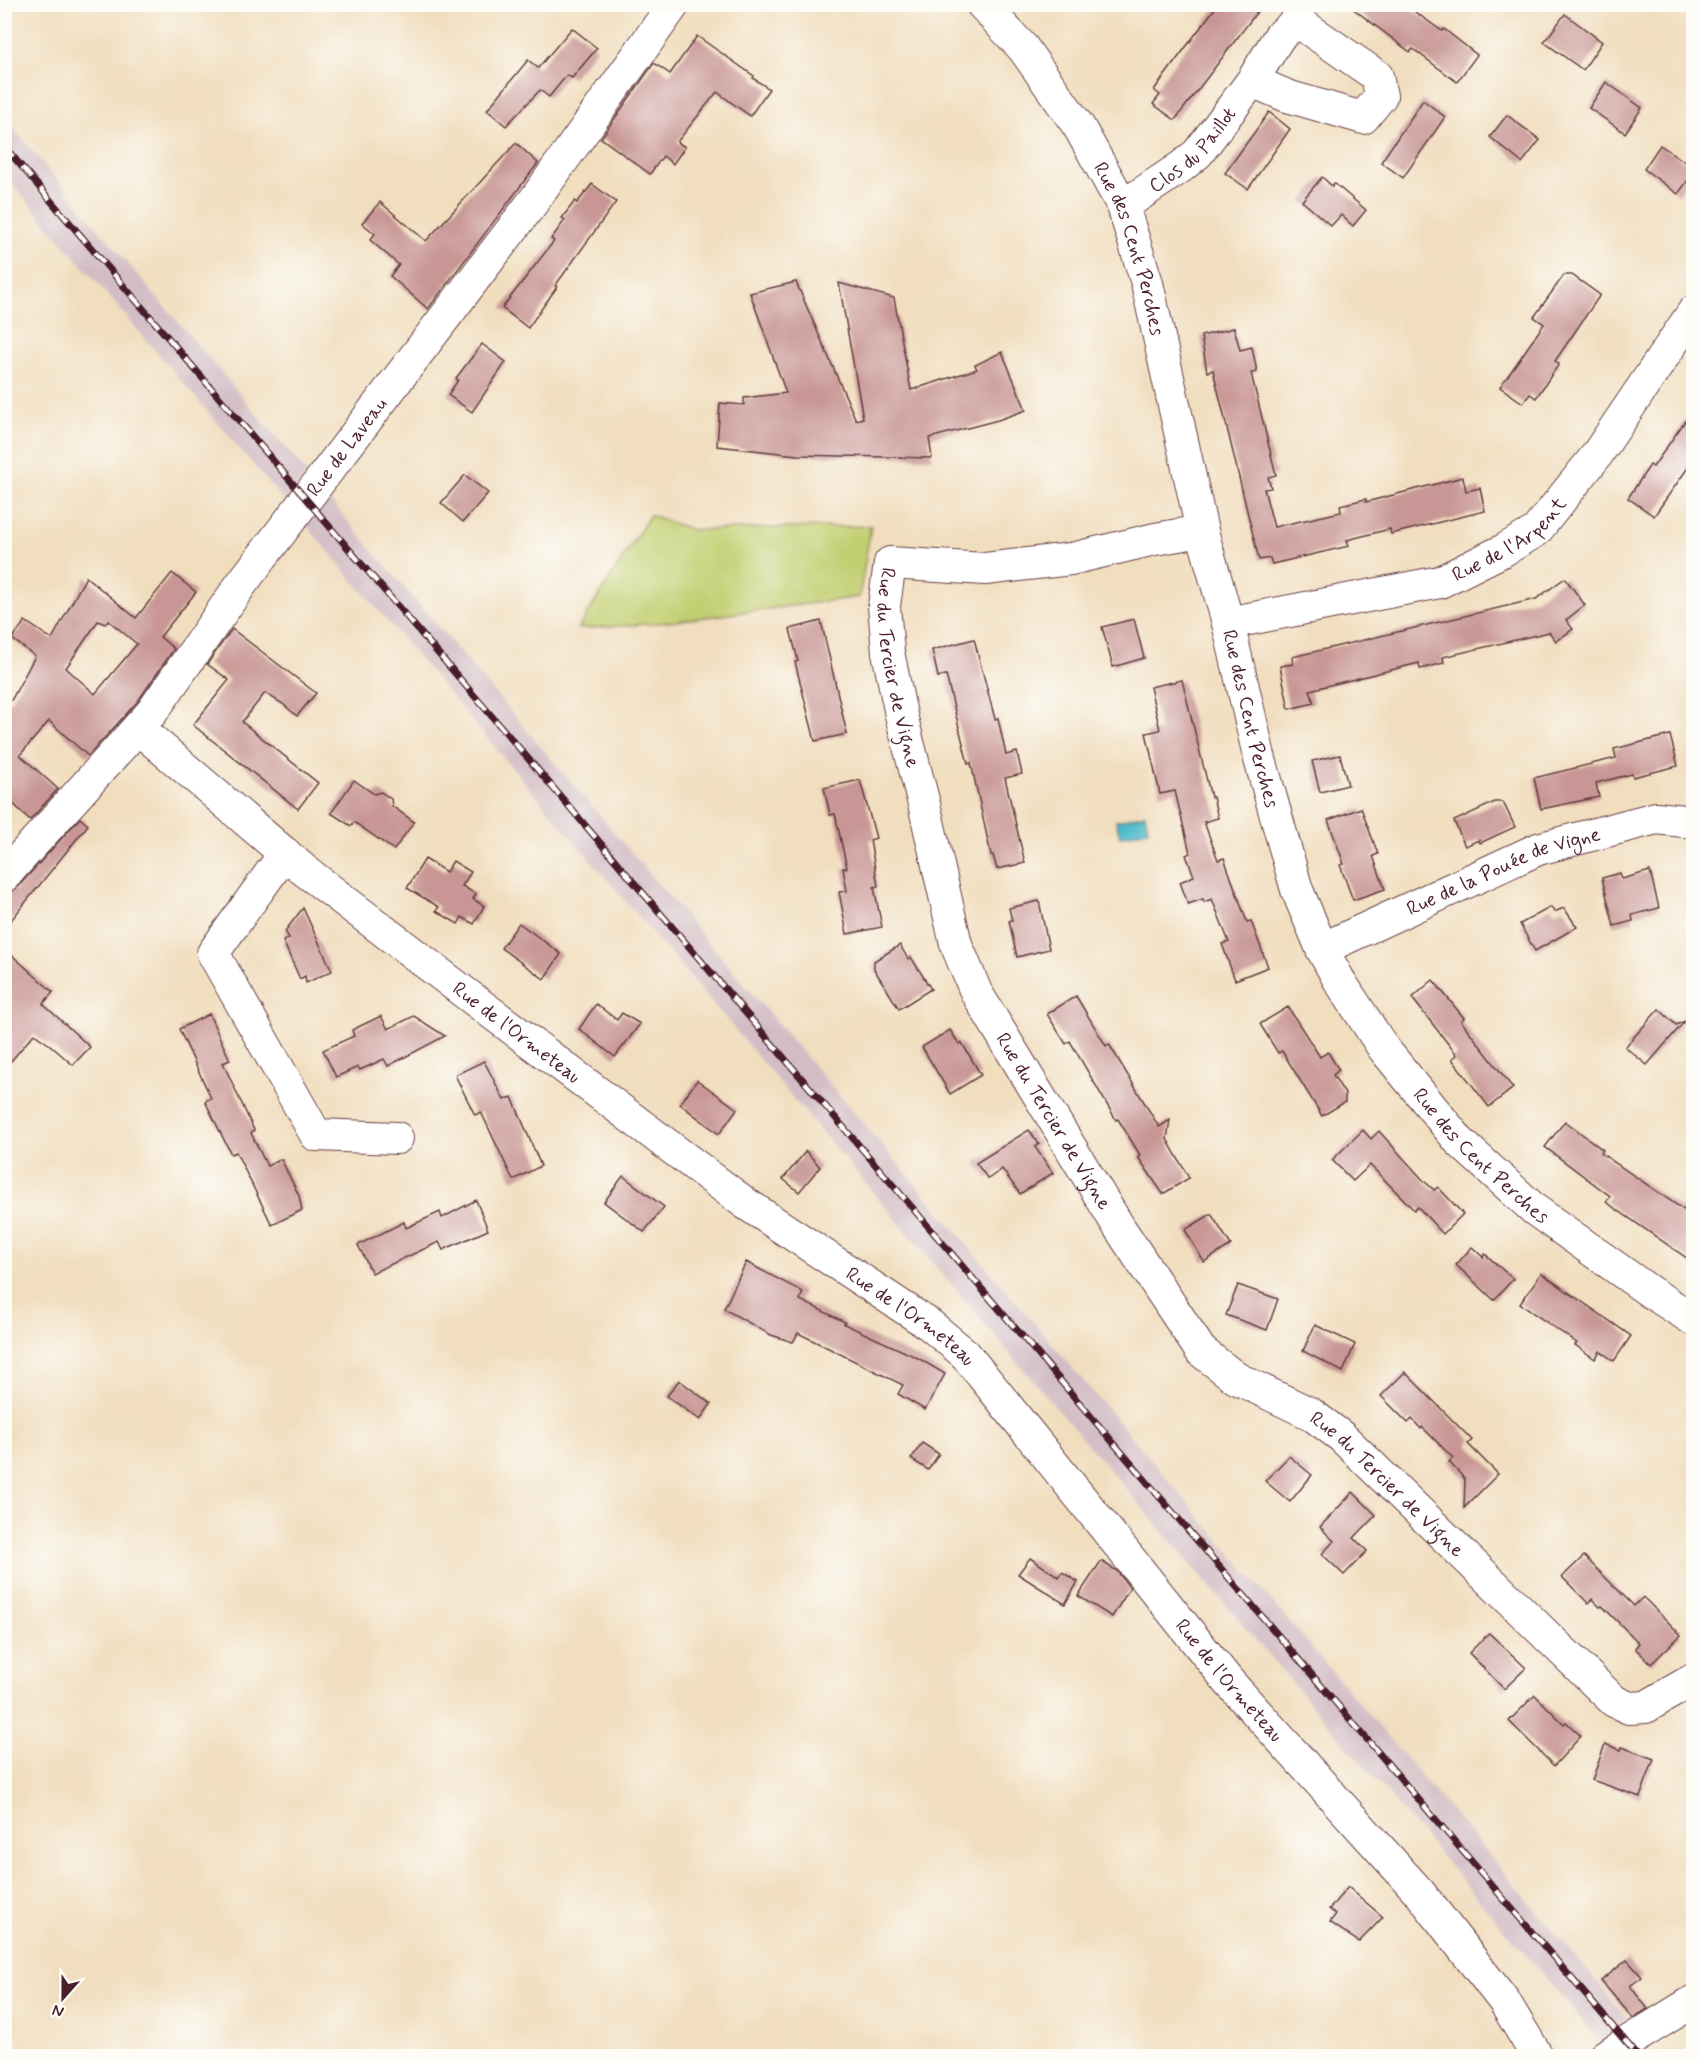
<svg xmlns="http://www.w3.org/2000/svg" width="1698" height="2061" font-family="Mynerve,sans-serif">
  <rect width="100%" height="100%" fill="#fdfcf7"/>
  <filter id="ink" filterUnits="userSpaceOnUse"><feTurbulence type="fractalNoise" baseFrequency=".0167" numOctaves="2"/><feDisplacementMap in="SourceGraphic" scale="12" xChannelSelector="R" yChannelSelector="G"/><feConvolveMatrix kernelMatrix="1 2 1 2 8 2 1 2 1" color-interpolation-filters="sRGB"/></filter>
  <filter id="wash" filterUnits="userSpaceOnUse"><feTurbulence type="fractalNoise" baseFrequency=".008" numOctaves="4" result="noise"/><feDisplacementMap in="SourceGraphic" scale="24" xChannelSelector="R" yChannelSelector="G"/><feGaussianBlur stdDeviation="1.35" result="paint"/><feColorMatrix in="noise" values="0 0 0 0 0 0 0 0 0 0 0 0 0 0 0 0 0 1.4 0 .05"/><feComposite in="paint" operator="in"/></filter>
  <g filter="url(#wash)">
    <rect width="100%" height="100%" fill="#f1debf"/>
    <!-- industrial -->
    <g fill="#d2bdc5">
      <path d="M4,118L307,473L286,503L5,175Z"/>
      <path d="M327,497L1047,1338L1628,2018L1599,2040L1024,1370L306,525Z"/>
    </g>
    <!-- green -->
    <path fill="#c2cf71" stroke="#86774e" stroke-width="1.5" d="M650,515L693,530L871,526L859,597L660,623L578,629Z"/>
    <!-- water -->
    <path fill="#50bcca" stroke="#4d6e7a" stroke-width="1.5" d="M1145,814L1148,830L1120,836L1116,821Z"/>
    <g id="blocks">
      <!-- building -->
      <g fill="#c89694" fill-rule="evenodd">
        <path d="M1218,4H1263L1175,120L1153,104L1160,95L1154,90Z"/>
        <path d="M1347,4H1404L1442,31L1444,29L1477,55L1457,82L1413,49L1410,52Z"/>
        <path d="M1565,14L1602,42L1583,70L1544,42Z"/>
        <path d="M572,28L597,48L572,78L567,75L549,97L540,90L506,126L487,110L528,60L538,68Z"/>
        <path d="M697,36L754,76L753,78L769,89L750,116L717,92L677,142L685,147L673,164L663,156L650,174L601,138L654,63L670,74Z"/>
        <path d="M1606,82L1642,108L1625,133L1589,108Z"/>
        <path d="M1423,100L1445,117L1403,178L1381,162Z"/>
        <path d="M1269,112L1290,129L1248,189L1225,173Z"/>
        <path d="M1507,115L1540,140L1522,163L1490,137Z"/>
        <path d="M516,143L538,163L428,309L390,276L399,265L370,240L375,234L362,223L380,202L426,241Z"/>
        <path d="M1660,145L1694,168V172L1678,194L1644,169Z"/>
        <path d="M1322,177L1332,186L1334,183L1366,210L1353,226L1341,215L1331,226L1302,201Z"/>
        <path d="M592,184L616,202L555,286L557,287L528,328L502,308L554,241L551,239L565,220L562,218L575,201L577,203Z"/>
        <path d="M1564,275H1572L1600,295L1555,361L1559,364L1536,398L1530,394L1523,403L1500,387L1544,324L1534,317Z"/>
        <path d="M796,282L856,420L863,418L839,283L894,298L911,390L977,369L975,365L1002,352L1026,410L998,420L929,438L932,458L797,455L717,446L720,403L744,405V398L786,393L750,293Z"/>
        <path d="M1234,328L1240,350L1252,347L1257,372L1251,373L1276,475L1268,477L1271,488L1264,489L1274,527L1341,512L1340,505L1366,499V502L1463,477L1466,491L1480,488L1485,511L1391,534L1390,529L1347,540L1349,546L1272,564L1270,558L1259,560L1213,370L1207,372L1201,336Z"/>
        <path d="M482,344L506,362L472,412L448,395L458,380L456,378Z"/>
        <path d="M1694,408V459L1654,516L1628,498L1650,465L1653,467Z"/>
        <path d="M465,475L488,493L463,522L441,503Z"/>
        <path d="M172,573L196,592L160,637L174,649L138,701L88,756L49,721L20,755L58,789L30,820L4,795V706L12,699L35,656L12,639L25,621L52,639L86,577L136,618ZM98,621L105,624L109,621L137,644L95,694L66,668Z"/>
        <path d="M1565,578L1585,605L1566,620L1573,629L1556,641L1549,632L1443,657L1444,663L1420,669L1419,663L1310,690L1314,703L1289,709L1280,666L1293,664L1292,657L1536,599Z"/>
        <path d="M1134,619L1144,658L1113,667L1102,627Z"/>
        <path d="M821,621L847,734L815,741L795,662L798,661L790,629Z"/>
        <path d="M232,629L316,693L297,716L283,704L265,693L242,722L318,783L298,809L193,725L229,680L207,664Z"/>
        <path d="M974,639L995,719L998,718L1006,755L1017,752L1022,774L1005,778L1025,863L997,869L993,855H991L971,763L968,764L946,675L938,677L932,650Z"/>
        <path d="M1182,680L1211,797H1213L1218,818L1204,822L1218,860L1224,858L1247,922L1251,921L1268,967L1235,980L1222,944L1229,942L1212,899L1204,902L1203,899L1188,904L1180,882L1194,876L1186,855L1190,853L1175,791L1160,794L1146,733L1160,730L1150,687Z"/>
        <path d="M1670,735L1678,766L1633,777L1632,774L1596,783L1599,797L1541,809L1534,778L1616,758L1614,749Z"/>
        <path d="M1340,755L1348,785L1320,792L1312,761Z"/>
        <path d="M354,780L374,794L381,792L391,799L392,806L414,822L394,850L354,822L351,826L331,813Z"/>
        <path d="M860,780L876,838L870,840L878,886L874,887L882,927L847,934L839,892L847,891L843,868H847L835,814L830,815L824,788Z"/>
        <path d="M1495,802H1503L1515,827L1480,843L1479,840L1465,846L1454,821Z"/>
        <path d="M1361,808L1378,854L1373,856L1385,889L1353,900L1340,865L1344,864L1328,820Z"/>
        <path d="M80,818L88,825L4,929V896L17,888Z"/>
        <path d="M425,859L446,872L453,861L471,872L462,886L476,894L473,899L484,906L474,924L462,917L458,924L436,911L439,907L407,888Z"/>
        <path d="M1650,871L1659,908L1632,915L1633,921L1614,926L1602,878L1620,873L1622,879Z"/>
        <path d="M1039,901L1049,949L1017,957L1009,921L1012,920L1009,908Z"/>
        <path d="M1551,907L1554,912L1564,908L1577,927L1535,951L1520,924Z"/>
        <path d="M303,908L332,971L306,983L305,976L300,979L283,941L289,938L285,931Z"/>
        <path d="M519,923L561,954L544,979L501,948Z"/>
        <path d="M900,945L908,959L911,957L931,989L899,1009L874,969V961Z"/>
        <path d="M4,948L53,992L43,1004L90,1047L73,1065L50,1045L34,1034L5,1068Z"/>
        <path d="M1433,980L1464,1018L1461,1021L1513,1088L1489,1107L1452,1059L1457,1055L1412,998Z"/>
        <path d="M1076,996L1106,1046L1109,1044L1159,1127L1170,1120L1167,1139L1189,1178L1163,1194L1138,1157L1140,1155L1118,1119L1116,1120L1070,1041L1066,1044L1047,1014Z"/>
        <path d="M596,1004L617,1020L622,1013L640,1024L615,1057L579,1029Z"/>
        <path d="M1288,1007L1320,1057L1328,1052L1339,1070L1333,1075L1345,1094V1102L1322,1116L1282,1051L1278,1053L1260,1024Z"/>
        <path d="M1659,1009L1676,1025L1685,1021L1647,1065L1625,1047Z"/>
        <path d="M209,1014L230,1060L223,1063L254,1130L251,1133L267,1166L281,1159L299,1196L302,1210L272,1225L236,1152L231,1154L205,1101L211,1098L179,1029Z"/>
        <path d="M381,1016L388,1029L414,1016L445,1036L388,1066L384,1059L360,1070L358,1067L336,1077L323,1050L354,1036L352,1030Z"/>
        <path d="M950,1030L959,1044L962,1043L981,1075L950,1094L922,1047Z"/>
        <path d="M484,1061L504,1100L512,1097L541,1166L513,1180L481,1112L475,1115L455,1075Z"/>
        <path d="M697,1080L737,1109L719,1134L680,1104Z"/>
        <path d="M1565,1121L1603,1150L1601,1153L1694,1217V1263L1606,1202L1610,1196L1545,1147Z"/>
        <path d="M1029,1130L1039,1144L1035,1147L1053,1173L1020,1194L1002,1169L988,1179L976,1163Z"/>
        <path d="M1363,1130L1371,1139L1379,1131L1424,1181L1434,1190L1438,1187L1463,1214L1443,1234L1418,1207L1414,1210L1370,1165L1353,1181L1332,1160Z"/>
        <path d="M806,1151L820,1167L799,1192L783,1179Z"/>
        <path d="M623,1176L664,1207L644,1232L604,1202Z"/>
        <path d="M476,1200L488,1230L443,1250L439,1242L372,1273L358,1245L404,1222L406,1228L440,1212L442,1218Z"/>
        <path d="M1211,1214L1231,1245L1204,1262L1185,1230Z"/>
        <path d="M1472,1247L1483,1257L1485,1254L1513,1279L1494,1300L1456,1265Z"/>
        <path d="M746,1262L803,1292L800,1300L845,1322L844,1324L918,1358L945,1374L925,1410L898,1394L903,1385L798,1333L793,1342L771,1335L724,1309Z"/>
        <path d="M1541,1273L1631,1336L1614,1361L1600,1351L1595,1359L1575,1345L1577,1343L1520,1304Z"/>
        <path d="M1238,1285L1278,1299L1267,1330L1226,1315Z"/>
        <path d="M1315,1325L1355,1344L1343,1372L1303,1351Z"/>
        <path d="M1405,1372L1472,1440L1468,1444L1498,1474L1464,1508L1465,1479L1449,1462L1453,1458L1422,1427L1421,1429L1412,1419L1408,1423L1381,1396Z"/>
        <path d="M679,1380L711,1404L700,1420L667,1396Z"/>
        <path d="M922,1443L939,1454L928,1470L911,1459Z"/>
        <path d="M1289,1456L1312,1475L1290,1502L1265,1481Z"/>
        <path d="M1353,1492L1376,1515L1354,1538L1367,1551L1344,1575L1322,1554L1334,1541L1320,1527Z"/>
        <path d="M1584,1556L1634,1606L1643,1597L1681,1635L1651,1664L1635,1648L1639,1643L1602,1606L1600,1607L1592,1599L1588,1603L1562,1577Z"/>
        <path d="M1030,1558L1059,1577L1062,1572L1078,1582L1065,1604L1018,1574Z"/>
        <path d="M1101,1561L1117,1571L1130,1588L1112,1617L1078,1596Z"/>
        <path d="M1489,1633L1526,1668L1504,1689L1469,1653Z"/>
        <path d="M1535,1695L1564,1724L1566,1722L1581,1736L1554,1766L1509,1721Z"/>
        <path d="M1605,1744L1621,1750L1622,1747L1654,1759L1640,1797L1592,1780Z"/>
        <path d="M1348,1887L1383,1917L1359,1942L1330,1922L1336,1914L1329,1909Z"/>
        <path d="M1627,1960L1642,1977L1630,1986L1648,2009L1633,2018L1601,1981Z"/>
      </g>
    </g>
  </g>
  <g filter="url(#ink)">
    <use href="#blocks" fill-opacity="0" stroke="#633c41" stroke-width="1.5"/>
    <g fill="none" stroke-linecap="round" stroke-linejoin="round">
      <defs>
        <g id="minor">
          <path id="s1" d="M982,4L1023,48L1079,127L1123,206L1147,283L1202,531L1228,623L1259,756L1297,890L1322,949L1339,980L1384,1049L1460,1142L1535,1210L1649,1291L1694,1320"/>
          <path id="s2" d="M1123,206L1181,167L1198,153L1252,81L1279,37L1297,21L1377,76L1381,96L1363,118L1287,96L1252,81"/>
          <path id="s3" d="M1202,531L1155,539L1071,559L985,569L890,563L884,606L888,652L901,715L924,804L956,944L976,992L1119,1227L1201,1351L1236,1378L1311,1414L1342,1437L1614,1701L1629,1708L1646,1707L1694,1679"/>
          <path id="s4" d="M1228,623L1440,582L1504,550L1536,531L1596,456L1694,311"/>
          <path id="s5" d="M138,728L304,870L473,999L745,1203L930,1325L965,1354L1229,1682L1420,1893L1504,2001L1537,2056"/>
          <path d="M285,853L213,953L316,1135L397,1138"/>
          <path id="s6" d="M4,876L152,712L242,583L536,198L674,4"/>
          <path id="s7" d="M1322,949L1538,849L1656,818L1694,822"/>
          <path d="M1605,2056L1694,2001"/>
        </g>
      </defs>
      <!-- minor casing -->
      <use href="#minor" stroke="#633c41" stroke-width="34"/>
      <!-- minor -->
      <use href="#minor" stroke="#fff" stroke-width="32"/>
      <defs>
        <path id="rail" d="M4,146L1638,2056"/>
      </defs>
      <!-- rail casing -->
      <use href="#rail" stroke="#4a1f2b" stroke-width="7"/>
      <!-- rail -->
      <use href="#rail" stroke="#fdfcf7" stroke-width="4.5" stroke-dasharray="14" stroke-linecap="butt"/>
    </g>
  </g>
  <g text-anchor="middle" stroke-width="6" stroke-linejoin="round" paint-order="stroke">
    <!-- street labels -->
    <g font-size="20" fill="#4a1f2b" stroke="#fdfcf7">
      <text dy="7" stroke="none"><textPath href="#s2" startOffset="90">Clos du Paillot</textPath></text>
      <text dy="7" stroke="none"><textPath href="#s1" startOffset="290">Rue des Cent Perches</textPath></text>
      <text dy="7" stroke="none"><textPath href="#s6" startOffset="550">Rue de Laveau</textPath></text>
      <text dy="7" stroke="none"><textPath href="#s4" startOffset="298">Rue de l'Arpent</textPath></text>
      <text dy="7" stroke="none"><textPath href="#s3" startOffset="422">Rue du Tercier de Vigne</textPath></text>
      <text dy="7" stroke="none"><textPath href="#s1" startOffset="776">Rue des Cent Perches</textPath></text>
      <text dy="7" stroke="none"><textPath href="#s7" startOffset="198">Rue de la Pouée de Vigne</textPath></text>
      <text dy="7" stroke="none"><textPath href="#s5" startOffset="486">Rue de l'Ormeteau</textPath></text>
      <text dy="7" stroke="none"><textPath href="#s3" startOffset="908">Rue du Tercier de Vigne</textPath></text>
      <text dy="7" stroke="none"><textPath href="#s1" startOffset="1280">Rue des Cent Perches</textPath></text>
      <text dy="7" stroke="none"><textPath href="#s5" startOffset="972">Rue de l'Ormeteau</textPath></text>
      <text dy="7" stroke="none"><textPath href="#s3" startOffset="1412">Rue du Tercier de Vigne</textPath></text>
      <text dy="7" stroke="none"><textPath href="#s5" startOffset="1458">Rue de l'Ormeteau</textPath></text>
    </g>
  </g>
  <!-- margin -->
  <rect width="1698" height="2061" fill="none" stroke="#fdfcf7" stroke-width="24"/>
  <!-- north arrow -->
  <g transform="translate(63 1998) rotate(201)" stroke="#fdfcf7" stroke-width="4.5" paint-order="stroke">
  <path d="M0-4.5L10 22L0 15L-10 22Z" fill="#4a1f2b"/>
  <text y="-9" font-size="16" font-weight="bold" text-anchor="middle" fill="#4a1f2b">N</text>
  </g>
</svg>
